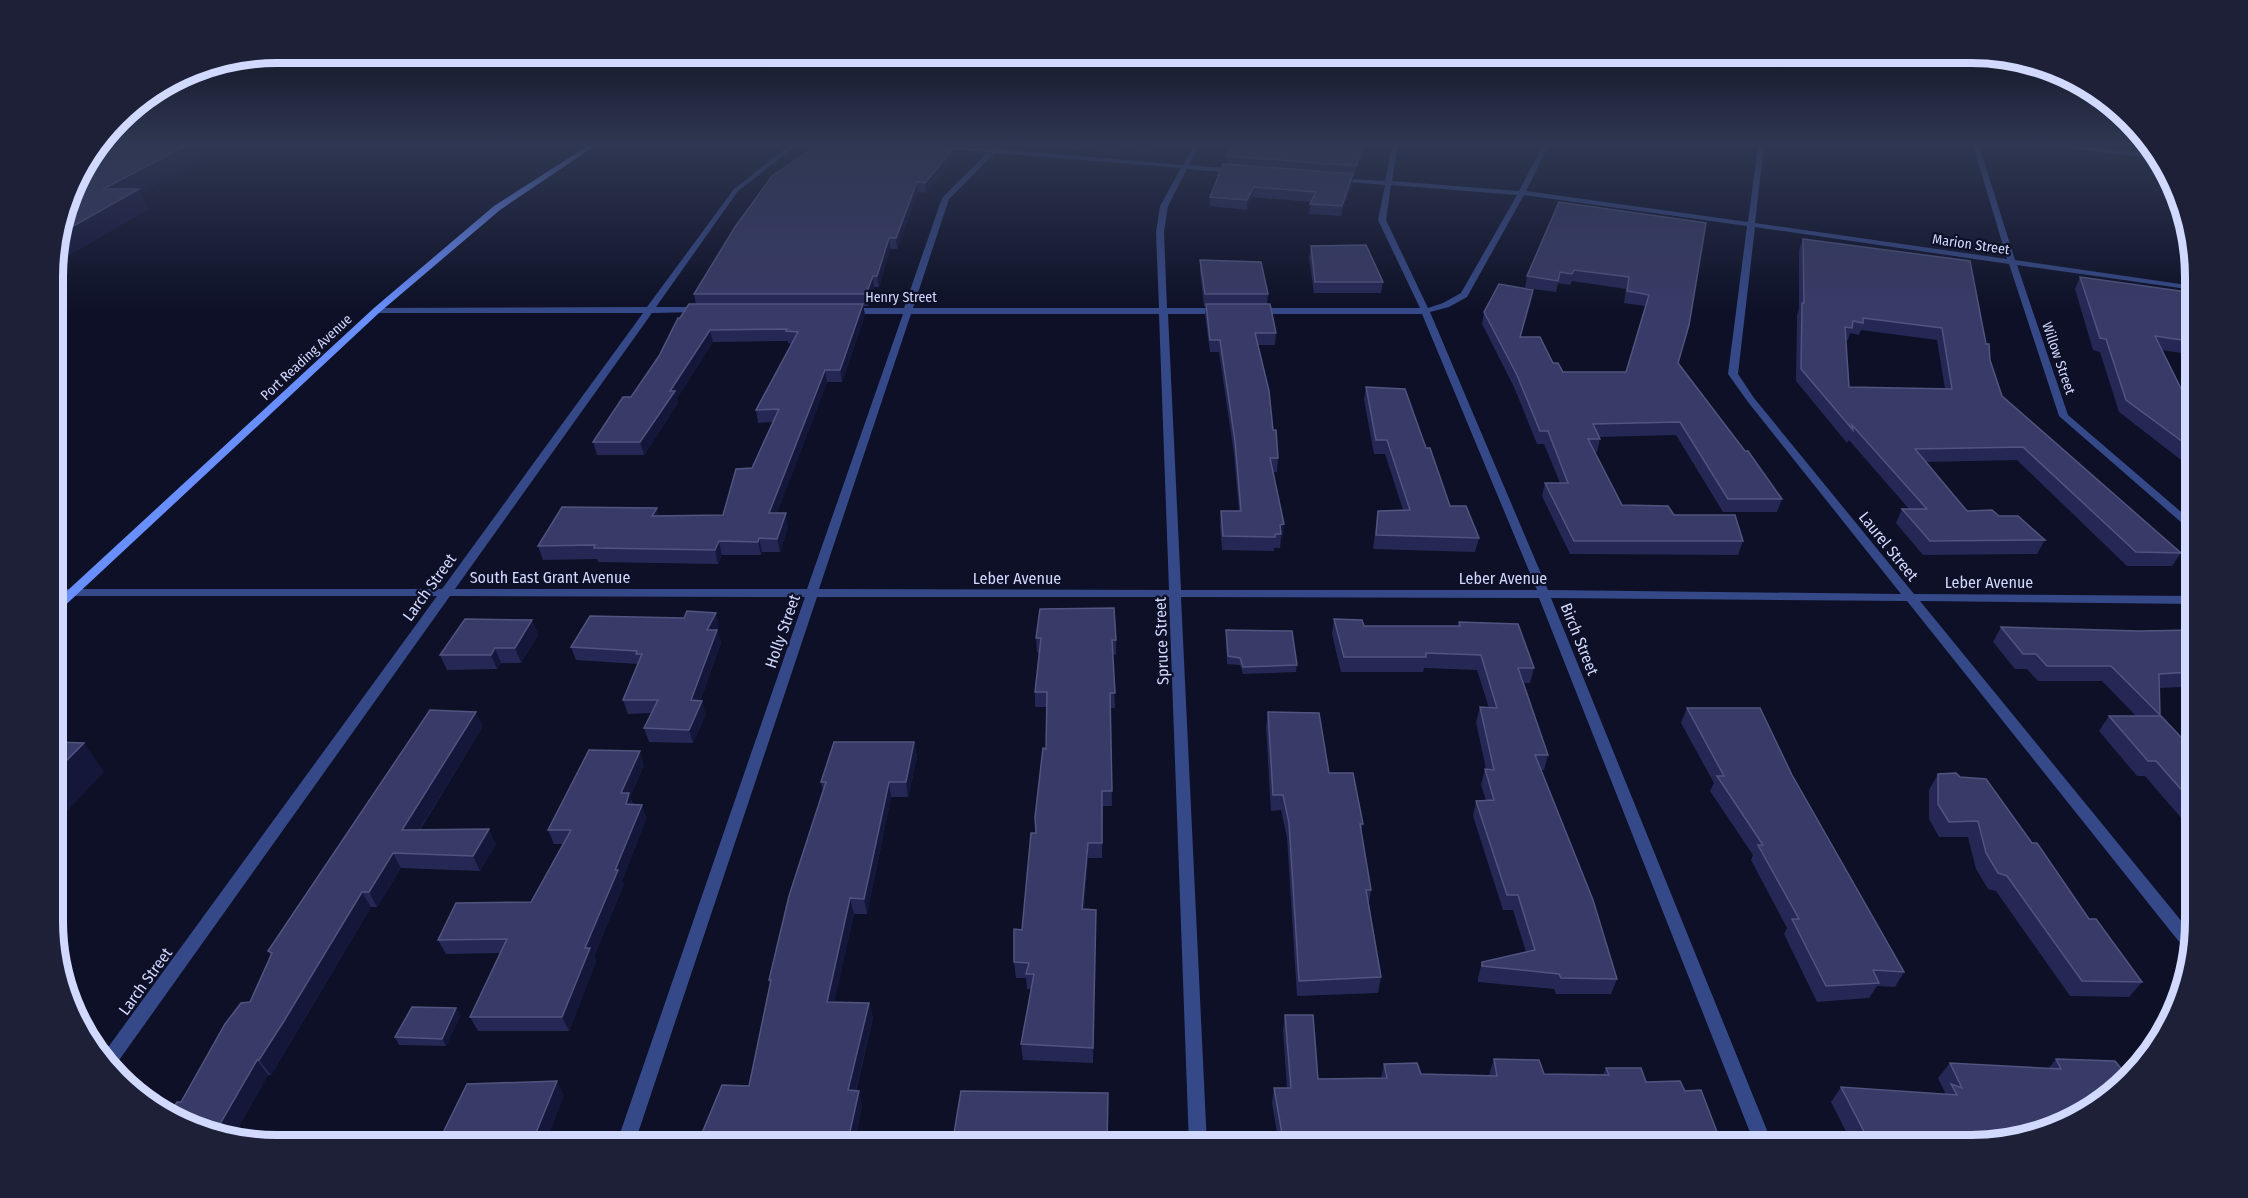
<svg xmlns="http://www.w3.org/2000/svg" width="2248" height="1198" font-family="'Fira Sans Condensed',sans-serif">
  <rect width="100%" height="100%" fill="#0d1026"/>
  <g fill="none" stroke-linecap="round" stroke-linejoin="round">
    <!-- street -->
    <g fill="#354988" fill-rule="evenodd">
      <path d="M790,145H797L738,191L656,307H698L702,310L701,312L652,313L455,589H807L903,314H848L844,311L848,308H904L942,198L988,152L921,147L918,145L991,149L996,146L999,148L998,149L1183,165L1194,145H1200L1189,165L1236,169L1239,171L1236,173L1187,169L1168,206L1164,232L1167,308H1220L1224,311L1220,314H1168L1181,590H1537L1422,314H1256L1252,311L1256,308H1420L1378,220L1385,185L1337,181L1335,180V178L1385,181L1392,145H1398L1392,181L1519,191L1543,145H1549L1526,191L1748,222L1758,145H1764L1755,223L2007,259L1973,145H1979L2015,260L2194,286V290L2017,265L2068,415L2194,523V531L2190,530L2059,416L2009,264L1755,227L1738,374L1754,398L1914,594L2195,596V604L1920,601L2192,934L2189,949L2184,948L1907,601L1551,598L1773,1145H1755L1539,598L1181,597L1207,1145H1189L1169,597H817L634,1145H616L805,597L450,596L112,1070L101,1057L437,596H71L65,592L67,589H442L643,313H377L373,310L374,308L647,307L734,189ZM995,153L1181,168L1160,206L1156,232L1159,308H913L949,199ZM1391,185L1517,195L1461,293L1443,303L1428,308L1386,220ZM1524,195L1747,226L1728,374L1748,402L1901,594L1548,590L1430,312L1449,307L1467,297ZM911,314H1159L1169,590L819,589Z"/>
      <path d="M2055,145H2074L2158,155L2160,159L2058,147Z"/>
    </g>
    <!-- secondary -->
    <path fill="#698fff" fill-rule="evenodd" d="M589,145H596L500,210L380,312L58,612L54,613V603L374,308L494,206Z"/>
  </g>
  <!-- wall -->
  <g fill="#252855" fill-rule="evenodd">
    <path d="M818,145H947L948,151H951L952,161L926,193L918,192L897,249H890L879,287H874L868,306H863L865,315L842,382H827L777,513L788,527L780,552H762L761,555H722L718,564L598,562L597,559L543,560L538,546L657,508L659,516L723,515L752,468L773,422L758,423L756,410L791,344L788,343V341L713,342L677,398L678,403L644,455H597L593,442L631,397L659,356L680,318L696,304L694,294Z"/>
    <path d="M1040,145H1161L1156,153L1122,150L1120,153L1070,150V147Z"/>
    <path d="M1232,145H1365L1355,175H1353L1352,184L1341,216L1309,214L1311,202L1253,197L1247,210L1210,206V197L1226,164L1227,156Z"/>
    <path d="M1706,223L1678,363L1782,499L1777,512H1723L1676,435L1599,437L1600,439L1597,452H1594L1622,505L1674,515L1743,541L1738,555L1570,554L1542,496L1545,483H1560L1544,444H1537L1514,387L1482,324L1484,312L1531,302L1521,337L1563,372H1626L1645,306L1624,303L1626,289L1572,281L1570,285L1558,283L1556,292L1525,288L1527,276Z"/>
    <path d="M1803,239L1986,344L1990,360L2002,396L2181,553L2172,566H2127L2017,460L1926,462L1967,511L1999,516L2045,540L2037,554L1923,555L1896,523L1902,509H1909L1849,440L1847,443L1796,381L1797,315L1799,309V250ZM1861,330L1937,340L1945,389L1849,387L1846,340H1848L1850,333L1859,335Z"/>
    <path d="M1311,246L1383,282L1381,293H1314L1309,257Z"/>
    <path d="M1200,260L1268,294L1267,304L1276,333L1275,345H1258L1278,458L1277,472H1273L1284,524L1283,538H1281L1280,548H1274V551L1222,550L1220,525L1221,511H1239L1234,454L1219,352H1210L1205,315L1206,306H1204L1200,271Z"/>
    <path d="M2080,277L2194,293V355L2162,350L2194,415V470L2119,412L2100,352L2093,350L2075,289Z"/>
    <path d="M1366,387L1426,448L1450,506L1479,538L1475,552L1373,549L1378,511L1403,510L1385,454H1374L1364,400Z"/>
    <path d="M1334,619L1364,626H1458L1459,622L1534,668L1530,683H1524L1548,755L1544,770H1541L1617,979L1611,994H1556L1554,989L1478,982V978L1482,962L1526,952L1513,910H1503L1473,816L1476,801L1486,800L1481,785L1485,769H1486L1476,722L1480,707L1489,708L1477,670L1424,668L1423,672H1341L1332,634Z"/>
    <path d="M532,620L538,635L521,663H501L497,669L447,670L440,655Z"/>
    <path d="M719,626L717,630L721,643L700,701L706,714L693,743L649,742L644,728L651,713L628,714L623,700L638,664L576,660L571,647Z"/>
    <path d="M2001,627L2139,631L2195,630V685H2182L2181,687L2159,688L2160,715L2159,716L2195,752V834L2145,776H2137L2099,731L2109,716H2136L2102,681H2038L2027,669H2015L1993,642Z"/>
    <path d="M1226,630L1297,665L1296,672L1243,674L1240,665L1227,664Z"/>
    <path d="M1036,638L1116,640V655L1113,654L1115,708H1110L1112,806H1103L1102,858H1088L1084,909L1096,910L1093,1063L1023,1060L1021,1044L1031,989H1027L1026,978H1016L1014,962L1022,930L1036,833L1046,749L1047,707H1035V692L1039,653L1037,652Z"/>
    <path d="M1687,708L1792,775L1904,972L1895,987L1877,986L1869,998L1817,1002L1784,934L1787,928L1751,860L1753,855L1710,791L1714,783L1681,723Z"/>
    <path d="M1268,712L1329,773L1363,824L1361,831L1371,890L1369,903L1381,977L1378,993L1297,996L1287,838L1281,810L1271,811L1266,727Z"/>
    <path d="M483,726L420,830L496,844L480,871L401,868L377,907H371L295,1035L271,1075H268L234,1135L178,1122L181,1102L250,1002L271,955L268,951Z"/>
    <path d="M914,742L917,757L908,797H891L867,914H854L834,1002L869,1003L873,1018L856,1091L862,1106L854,1145H697L749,1086L770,984L769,980L823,791L821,782Z"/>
    <path d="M644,765L630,797L633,804L642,805L646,819L622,881L624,884L594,956L596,962L569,1031H478L470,1017L500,953L446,954L438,940L531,902L563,844H554L548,830Z"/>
    <path d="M1938,774L1960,777L2032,843L2089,919L2142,982L2129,997L2070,996L1996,891L1988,889L1976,869L1968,837H1939L1929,819V790Z"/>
    <path d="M456,1008L460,1016L446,1046L399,1045L395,1037Z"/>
    <path d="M1285,1015L1318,1079L1381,1078L1384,1064L1421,1074L1489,1075L1494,1059L1544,1074L1603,1075L1606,1068L1646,1082L1685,1091L1722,1145H1279L1272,1103L1274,1088H1287L1283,1030Z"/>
    <path d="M2056,1059L2115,1061L2043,1134L1985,1145H1853L1831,1102L1841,1087L1943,1094L1945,1092L1938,1078L1950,1063L2049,1068Z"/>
  </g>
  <!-- shaded-wall -->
  <g fill="#14173a">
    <path d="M187,145H193L201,161L141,193L149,209L53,265L61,233L103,189Z"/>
    <path d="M943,145H947L948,151L937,150Z"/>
    <path d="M1120,145H1122V150L1120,153Z"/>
    <path d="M1156,145H1161L1156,153Z"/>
    <path d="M1363,145H1365L1355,175L1356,166Z"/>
    <path d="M951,151L952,161L926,193L925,183Z"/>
    <path d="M1353,174L1352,184L1341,216L1342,206Z"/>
    <path d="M917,182L918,192L897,249L896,238Z"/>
    <path d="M1254,187L1253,197L1247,210V200Z"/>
    <path d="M889,238L890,249L879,287L877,276Z"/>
    <path d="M873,276L874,287L868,306L866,294Z"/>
    <path d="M1533,290L1531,302L1517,349L1520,337Z"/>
    <path d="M863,304L865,315L842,382L840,370Z"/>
    <path d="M710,330L713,342L677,398L678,403L644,455L640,442L670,391Z"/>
    <path d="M825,370L827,382L772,527L769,513Z"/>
    <path d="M657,508L661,521L652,516Z"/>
    <path d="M786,513L788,527L780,552L777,539Z"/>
    <path d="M1284,524L1283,538H1281L1280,525Z"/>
    <path d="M759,538L762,552L761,555L758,542Z"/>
    <path d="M719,541L722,555L718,564L715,550Z"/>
    <path d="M716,613L719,626L710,643L707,630Z"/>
    <path d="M532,620L538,635L521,663L515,648Z"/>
    <path d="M717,630L721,643L695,714L691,700Z"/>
    <path d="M495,648L501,663L497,669L491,655Z"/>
    <path d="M702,701L706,714L693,743L689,730Z"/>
    <path d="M476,712L483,726L410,845L402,830Z"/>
    <path d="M914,742L917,757L908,797L906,782Z"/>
    <path d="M84,743L104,772L54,825V773Z"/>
    <path d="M640,751L644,765L630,797L634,808L631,818L621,793Z"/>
    <path d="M889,782L891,797L867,914L864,899Z"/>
    <path d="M642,805L646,819L622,881L624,884L594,956L596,962L569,1031L562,1017L585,948Z"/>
    <path d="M489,829L496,844L480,871L473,856Z"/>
    <path d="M1088,843V858L1083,925L1082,909Z"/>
    <path d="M393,853L401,868L377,907L369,892Z"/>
    <path d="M362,892L371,907L271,1075L259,1060Z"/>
    <path d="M850,898L854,914L831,1018L827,1002Z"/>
    <path d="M1096,910V925L1093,1063V1048Z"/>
    <path d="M869,1003L873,1018L852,1105L848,1090Z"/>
    <path d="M456,1008L460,1016L446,1046L442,1039Z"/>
    <path d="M257,1060L268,1075L234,1135L216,1131Z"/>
    <path d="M557,1081L564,1096L545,1145H531Z"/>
    <path d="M859,1091L862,1106L854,1145H847Z"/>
  </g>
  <!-- building -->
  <g fill="#383b67" stroke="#50547f" stroke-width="1.5" fill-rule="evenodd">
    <path d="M101,145H187L103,189H139L61,233L76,178Z"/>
    <path d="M818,145H943L937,150L951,151L925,183L917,182L896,238H889L877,276H873L866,294H694L735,227L772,176Z"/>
    <path d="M1232,145H1363L1356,166L1227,156Z"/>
    <path d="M1223,164L1353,174L1342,206L1310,204L1316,192L1254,187L1247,200L1210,197Z"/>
    <path d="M1559,202L1706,223L1689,325L1678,363L1745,451H1748L1782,499H1728L1680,422L1593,424L1600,439H1588L1622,505L1668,506L1674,515H1735L1743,541H1574L1545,483H1568L1548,431H1540L1517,375L1484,312L1499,284L1533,290L1520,337H1540L1553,363H1558L1563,372H1626L1649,295L1627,291L1629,277L1574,270L1572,274L1560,272L1558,281L1527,276Z"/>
    <path d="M1803,239L1970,261L1986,344H1989L1990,360L2002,396L2181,553L2136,552L2023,447L1915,449L1967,511L1992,510L1999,516H2018L2045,540L1930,541L1902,509H1927L1852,425L1853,430L1801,369L1802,303H1804ZM1863,318L1942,328L1952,389L1849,387L1845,327L1852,328L1853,321L1863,323Z"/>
    <path d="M1366,245L1383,282H1315L1311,246Z"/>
    <path d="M1200,260L1261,262L1268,294H1205Z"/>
    <path d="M2080,277L2194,293V342L2155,336L2194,415V450L2126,400L2106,339L2100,338Z"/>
    <path d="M689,304H863L840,370H825L769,513H786L777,539L759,538L758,542L719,541L715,550L594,548L595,545L538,546L562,507L657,508L652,516L723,515L736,469L752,468L779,409L756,410L798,332L786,331L787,329L710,330L670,391H675L640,442H593L623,397H631L659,356L678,318H680Z"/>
    <path d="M1206,304H1270L1276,333H1255L1269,391L1273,430H1276L1278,458H1270L1284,524L1280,525L1281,534H1275V537L1223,536L1221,511H1241L1235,441L1220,340H1210Z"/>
    <path d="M1366,387L1405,389L1426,448H1430L1450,506H1466L1479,538L1376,535L1378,511L1410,510L1387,440H1376Z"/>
    <path d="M1114,608L1116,640H1112L1115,693H1110L1112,791H1102V843H1088L1082,909L1096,910L1093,1048L1021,1044L1034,974H1026L1029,963L1014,962V929L1022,930L1031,833H1036L1035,817L1043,748L1046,749L1047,692H1035L1041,638H1036L1040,609Z"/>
    <path d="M687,611L716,613L707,630H717L691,700L702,701L689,730L644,728L658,700H623L642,654H636L637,651L571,647L590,616L684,618Z"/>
    <path d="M465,619L532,620L515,648H495L491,655H440Z"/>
    <path d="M1334,619L1362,620L1364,626H1460L1459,622L1518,624L1534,668H1518L1548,755H1535L1593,900L1617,979L1561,978L1559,974L1482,966V962L1535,950L1518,895H1507L1476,801L1494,800L1485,769L1494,770L1480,707L1497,708L1481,655L1426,653V657H1344Z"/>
    <path d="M2001,627L2139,631L2195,630V670H2189L2191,672L2159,674L2160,715L2111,666H2047L2036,654H2023Z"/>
    <path d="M1226,630L1292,631L1297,665L1243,667L1240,658L1228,656Z"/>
    <path d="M1687,708H1760L1792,775L1904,972L1873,970L1879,983L1826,986L1792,919H1799L1758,845H1763L1717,776H1724Z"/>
    <path d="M430,710L476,712L402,830L489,829L473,856L393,853L369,892H362L284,1021L259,1060H257L216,1131L178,1122L168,1116L177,1102H181L225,1024L241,1003L250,1002L272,953L268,951Z"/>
    <path d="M1268,712L1319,713L1329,773H1353L1363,824H1360L1371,890H1366L1381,977L1299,981L1289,823L1283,795H1273Z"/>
    <path d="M2109,716H2161L2195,752V805L2156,761H2148Z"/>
    <path d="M54,742L84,743L54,773Z"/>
    <path d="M834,742H914L906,782H889L864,899L850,898L827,1002L869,1003L848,1090L859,1091L847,1145H697L722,1085L749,1086L771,980H769L789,896L826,782H821Z"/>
    <path d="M589,750L640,751L621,793H629L626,804L642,805L615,870H618L585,948H590L562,1017H470L507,939L438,940L456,903L531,902L571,830H548Z"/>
    <path d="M1956,773L1960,777L1986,779L2032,843H2037L2089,919H2096L2142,982L2082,981L2007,876L1998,873L1986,853L1978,821L1949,822L1938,804V774Z"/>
    <path d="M412,1007L456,1008L442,1039L395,1037Z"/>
    <path d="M1285,1015H1313L1318,1079L1387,1078L1384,1064L1417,1063L1421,1074L1497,1076L1494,1059L1539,1060L1544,1074L1609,1075L1606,1068H1641L1646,1082L1680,1081L1685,1091L1701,1090L1722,1145H1631L1629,1140L1368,1143V1145H1284L1274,1088H1291Z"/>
    <path d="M2056,1059L2115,1061L2129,1078L2095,1108L2043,1134L2001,1142H1956L1957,1145H1871L1841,1087L1957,1095L1951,1084L1962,1088L1950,1063L2061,1069Z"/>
    <path d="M557,1081L531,1145H437L467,1084Z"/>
    <path d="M961,1091L1108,1093L1107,1145H952Z"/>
    <path d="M337,1144L377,1145H336Z"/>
  </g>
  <!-- sky -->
  <linearGradient id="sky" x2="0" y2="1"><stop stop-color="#070915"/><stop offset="0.46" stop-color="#2f3752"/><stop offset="1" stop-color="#2f3752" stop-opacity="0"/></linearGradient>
  <rect width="2248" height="313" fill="url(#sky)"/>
  <g text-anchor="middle" stroke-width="4.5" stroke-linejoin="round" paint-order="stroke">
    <!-- far-street labels -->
    <g font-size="14" fill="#d2d9ff" stroke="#0d1026">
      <text transform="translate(1971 244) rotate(8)" y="5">Marion Street</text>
      <text x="901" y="302">Henry Street</text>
      <text transform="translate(306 357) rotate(-43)" y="5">Port Reading Avenue</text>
      <text transform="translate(2059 358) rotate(71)" y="5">Willow Street</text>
    </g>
    <!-- street labels -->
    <g font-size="16" fill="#d2d9ff" stroke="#0d1026">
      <text transform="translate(1889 546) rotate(51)" y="6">Laurel Street</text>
      <text x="550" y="583">South East Grant Avenue</text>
      <text x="1017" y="584">Leber Avenue</text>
      <text x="1503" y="584">Leber Avenue</text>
      <text x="1989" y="588">Leber Avenue</text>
      <text transform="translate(429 587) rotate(-54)" y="6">Larch Street</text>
      <text transform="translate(782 631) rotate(-71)" y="6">Holly Street</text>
      <text transform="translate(1580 639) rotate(68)" y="6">Birch Street</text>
      <text transform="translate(1161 641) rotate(-92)" y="6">Spruce Street</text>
      <text transform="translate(145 981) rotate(-54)" y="6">Larch Street</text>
    </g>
  </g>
  <!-- crop -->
  <path d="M0 0H2248V1198H0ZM277 63H1971A214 214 0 0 1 2185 277V921A214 214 0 0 1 1971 1135H277A214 214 0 0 1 63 921V277A214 214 0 0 1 277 63Z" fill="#1d2037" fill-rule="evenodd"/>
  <path fill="none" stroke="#d2d9ff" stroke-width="8" d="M277 63H1971A214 214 0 0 1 2185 277V921A214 214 0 0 1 1971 1135H277A214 214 0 0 1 63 921V277A214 214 0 0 1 277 63Z"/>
</svg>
